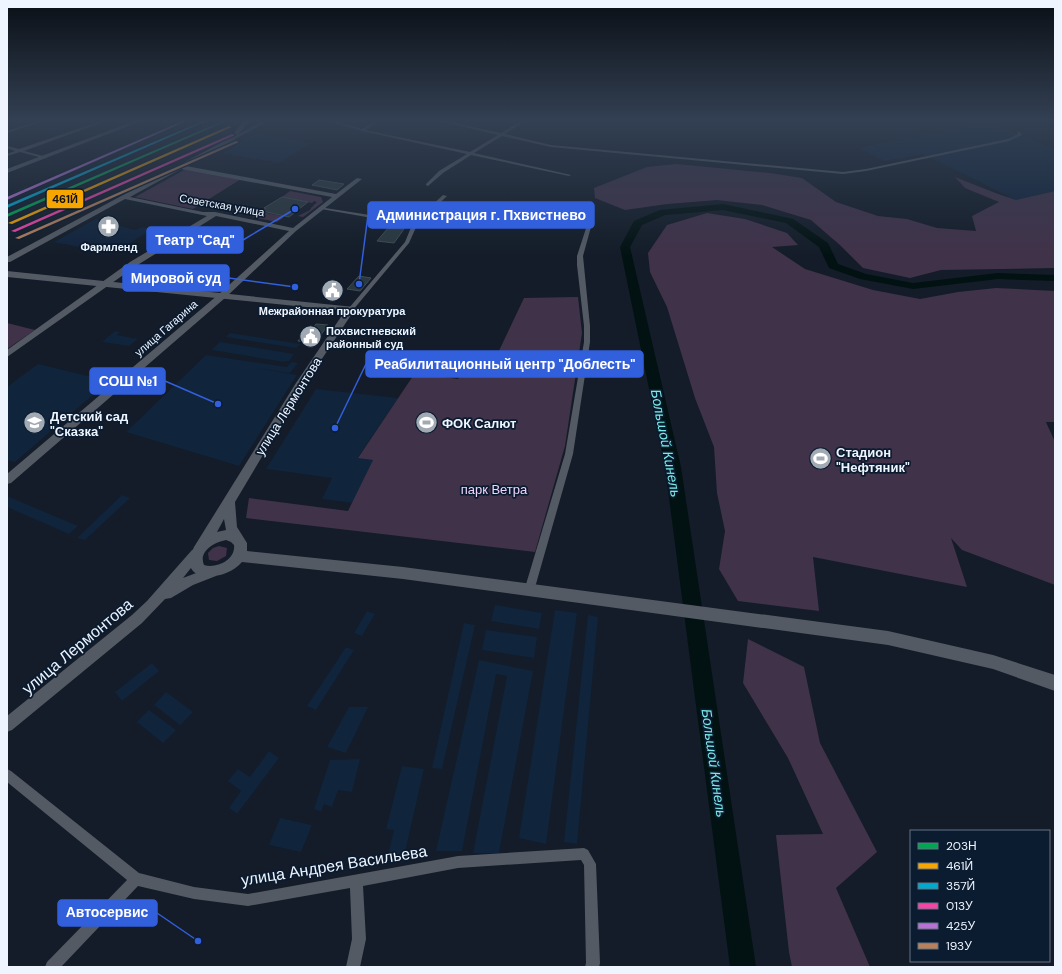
<svg xmlns="http://www.w3.org/2000/svg" width="1062" height="974" font-family="'DM Sans',sans-serif">
  <rect width="100%" height="100%" fill="#131c28"/>
  <!-- built -->
  <g fill="#10243c">
    <path d="M993,123L1055,149V191L1016,200L923,154L885,161L859,148Z"/>
    <path d="M255,134L310,143L279,163L223,153Z"/>
    <path d="M96,219L135,230L142,227L152,229L116,252L106,251L104,252L54,242Z"/>
    <path d="M115,331L120,332L117,335L138,339L129,346L102,342Z"/>
    <path d="M230,333L300,344L296,348L226,337Z"/>
    <path d="M220,342L294,354L289,361H285L284,362L212,350Z"/>
    <path d="M206,355L287,367L291,362L298,363L290,373L257,368L297,375L239,466L126,432Z"/>
    <path d="M38,364L109,381L15,462L7,460V387Z"/>
    <path d="M316,389L398,398L358,457L373,460L352,503L322,499L332,478L266,469Z"/>
    <path d="M122,495L130,498L85,540L77,538Z"/>
    <path d="M7,496L78,526L69,534L7,507Z"/>
    <path d="M495,605L542,613L539,629L491,621Z"/>
    <path d="M555,610L577,613L546,844L519,838Z"/>
    <path d="M367,611L375,614L362,636L354,633Z"/>
    <path d="M588,615L598,617L577,844L564,842Z"/>
    <path d="M464,623L475,625L442,769L432,768Z"/>
    <path d="M486,630L537,637L534,658L482,650Z"/>
    <path d="M346,647L354,650L316,710L307,706Z"/>
    <path d="M479,660L533,671L499,853H473L507,676L496,674L462,851H436Z"/>
    <path d="M152,663L159,671L122,701L115,692Z"/>
    <path d="M166,692L193,712L180,725L154,705Z"/>
    <path d="M349,707H368L346,753L327,747Z"/>
    <path d="M149,710L176,730L163,743L137,722Z"/>
    <path d="M269,751L279,758L237,814L229,808L241,791L228,781L238,769L250,777Z"/>
    <path d="M360,759L352,792L338,790L332,807L324,804L321,812L314,809L330,760Z"/>
    <path d="M402,766L424,769L403,861L387,859L394,830L386,829Z"/>
    <path d="M280,818L312,825L301,852L269,845Z"/>
  </g>
  <!-- green -->
  <g fill="#403249">
    <path d="M676,164L770,173L802,178L836,202L878,216L907,219L937,228L976,231L972,216L999,202L965,188L955,177L998,194L1016,200L1055,191V268L941,270L910,278L863,268L841,246L811,220L762,205L717,200L667,204L625,210L595,198L594,188L647,167Z"/>
    <path d="M186,169L241,179L193,209L135,197Z"/>
    <path d="M290,191L321,197L323,202L303,217L298,216L310,210L311,208L317,202L314,201L312,203L282,197Z"/>
    <path d="M261,212L282,216L283,218L277,222L252,217Z"/>
    <path d="M707,213L745,219L787,233L798,245L772,247L805,269L873,290L920,299L958,292L996,288L1055,291V422H1046L1055,442V585L962,550L951,538L967,587L813,557L819,611L738,601L719,569L725,531L717,493L714,447L695,398L667,307L650,272L648,253L667,225Z"/>
    <path d="M578,297L582,333L565,446L535,552L246,518L249,498L348,511L373,460L358,458L415,373L458,379L467,367L497,355L524,298Z"/>
    <path d="M7,323L35,330L7,349Z"/>
    <path d="M219,546L227,548L226,556L217,561L209,560L208,553L213,548Z"/>
    <path d="M748,639L804,667L820,743L877,852L836,888L870,967H792L789,952L776,835L823,834L788,758L743,683Z"/>
  </g>
  <g fill="none" stroke-linecap="round" stroke-linejoin="round">
    <!-- river -->
    <path fill="#021212" fill-rule="evenodd" d="M723,204L793,219L828,243L838,264L866,274L913,283L998,273L1055,275V281L998,279L913,289L860,279L829,268L819,247L786,223L723,210L665,215L642,225L630,247L681,467L756,967H730L665,467L620,247L634,221L660,210Z"/>
  </g>
  <!-- building -->
  <g fill="#2a3840" stroke="#404b53">
    <path d="M319,180L344,184L337,190L312,185Z"/>
    <path d="M282,197L308,202L289,217L262,211L266,208H264Z"/>
    <path d="M388,228H396L404,229L394,243L377,241Z"/>
    <path d="M359,276L371,278L360,291L347,289Z"/>
    <path d="M316,324L328,325L315,343L298,341L304,333L309,334Z"/>
  </g>
  <g fill="none" stroke-linecap="round" stroke-linejoin="round">
    <!-- minor -->
    <g fill="#535a64" fill-rule="evenodd">
      <path d="M41,120H46L7,133V131Z"/>
      <path d="M104,120H109L24,151L43,156V158L20,152L7,156V154L15,151L7,148V146L19,149Z"/>
      <path d="M265,120H270L233,140L230,139Z"/>
      <path d="M326,120H331L362,129L376,120H380L365,130L470,152L498,135L435,120H441L501,133L523,120H527L505,134L551,145L843,172L866,169L1008,139L1018,134L1017,132L1019,131L1022,135L1009,141L866,171L843,174L551,147L502,136L474,153L571,175L569,176L471,155L443,173L428,186L426,185V184L439,171L467,154L362,131Z"/>
      <path d="M443,195L447,196L417,225L409,243L353,310H349V308L405,242L412,225L321,209H319V207L414,222Z"/>
      <path d="M584,209L592,211L594,216L583,256L590,326V342L573,454L534,591L532,594L529,595L526,594L524,591L565,454L584,342V326L577,265V256L590,216L588,213L584,211Z"/>
      <path d="M7,769L11,771L139,873L194,887L248,894L458,856L584,848L588,850L596,864L600,963L599,967H585L586,963L584,865L581,860L458,868L363,886L366,939L360,967H346L352,939L350,888L248,906L194,899L138,886L61,967H45L47,962L127,880L7,782Z"/>
    </g>
    <!-- tertiary -->
    <g fill="#535a64" fill-rule="evenodd">
      <path d="M137,120H144L7,173V169Z"/>
      <path d="M247,120H253L246,125L234,140L186,166L336,194L357,178L362,179L296,231L225,298L11,483L7,484V474L219,294L289,231L216,216L136,266L7,357V350L130,262L207,216L125,199L10,262H7V257L230,138L242,123ZM181,169L332,197L293,228L215,212H203L130,197Z"/>
      <path d="M196,549L200,550L202,554L183,578L212,567L216,568L218,572L216,576L193,585L171,598L165,599L142,623L12,730L7,732V716L132,615L147,601L192,550Z"/>
    </g>
    <!-- secondary -->
    <path fill="#535a64" fill-rule="evenodd" d="M7,271L354,307L355,309L304,386L235,502L237,527L247,543V551L403,567L888,631L993,655L1055,675V691L993,669L888,645L403,579L242,562C224,583 175,584 194,547L296,383L345,311L7,277ZM224,519L226,530L217,532ZM226,540L231,542L234,545C236,560 216,569 204,565C198,551 215,542 226,540Z"/>
    <defs>
      <path id="rail" d="M7,197L27,188"/>
    </defs>
    <!-- rail casing -->
    <use href="#rail" stroke="#535964" stroke-width="2.5"/>
    <!-- rail -->
    <use href="#rail" stroke="#0b1b30" stroke-width="1.5" stroke-dasharray="4" stroke-linecap="butt"/>
    <defs>
      <path id="rail-1" d="M225,120H229L7,217V214Z"/>
      <path id="rail-2" d="M229,126L232,127L12,224L8,223Z"/>
      <path id="rail-3" d="M205,120H209L7,208V205Z"/>
      <path id="rail-4" d="M232,134L235,135L15,232L11,231Z"/>
      <path id="rail-5" d="M185,120H189L7,200V197Z"/>
      <path id="rail-6" d="M236,141L239,142L19,239L15,238Z"/>
    </defs>
    <!-- rail-1 casing -->
    <use href="#rail-1" stroke="#0b1b30" stroke-width="3"/>
    <!-- rail-2 casing -->
    <use href="#rail-2" stroke="#0b1b30" stroke-width="3"/>
    <!-- rail-3 casing -->
    <use href="#rail-3" stroke="#0b1b30" stroke-width="3"/>
    <!-- rail-4 casing -->
    <use href="#rail-4" stroke="#0b1b30" stroke-width="3"/>
    <!-- rail-5 casing -->
    <use href="#rail-5" stroke="#0b1b30" stroke-width="3"/>
    <!-- rail-6 casing -->
    <use href="#rail-6" stroke="#0b1b30" stroke-width="3"/>
    <!-- rail-1 -->
    <use href="#rail-1" fill="#00a651" fill-rule="evenodd"/>
    <!-- rail-2 -->
    <use href="#rail-2" fill="#f7a600" fill-rule="evenodd"/>
    <!-- rail-3 -->
    <use href="#rail-3" fill="#00a9ce" fill-rule="evenodd"/>
    <!-- rail-4 -->
    <use href="#rail-4" fill="#f346a5" fill-rule="evenodd"/>
    <!-- rail-5 -->
    <use href="#rail-5" fill="#b673d3" fill-rule="evenodd"/>
    <!-- rail-6 -->
    <use href="#rail-6" fill="#b6815c" fill-rule="evenodd"/>
  </g>
  <!-- sky -->
  <linearGradient id="sky" x2="0" y2="1"><stop stop-color="#0a0f16"/><stop offset="0.47" stop-color="#334053"/><stop offset="1" stop-color="#334053" stop-opacity="0"/></linearGradient>
  <rect width="1062" height="256" fill="url(#sky)"/>
  <!-- icons -->
  <defs>
    <symbol id="pharmacy-disc" viewBox="-11 -11 22 22"><circle r="9.5" fill="#a1a9b3" stroke="#0b1b30"/><path d="M-2-6h4v4h4v4h-4v4h-4v-4h-4v-4h4Z" fill="#fff"/></symbol>
    <symbol id="civic-disc" viewBox="-11 -11 22 22"><circle r="9.5" fill="#a1a9b3" stroke="#0b1b30"/><path d="M-.6-6.5H3V-4.5H.6V-3L4-1V1h2V6H-6V1h2V-1L-.6-3ZM-1.2 2.5V6h2.4V2.5Z" fill="#fff"/></symbol>
    <symbol id="school-disc" viewBox="-11 -11 22 22"><circle r="9.5" fill="#a1a9b3" stroke="#0b1b30"/><path d="M0-5L7-2L0 1L-7-2ZM-4 1L0 2.5L4 1V4Q0 6-4 4Z" fill="#fff"/></symbol>
    <symbol id="stadium-disc" viewBox="-11 -11 22 22"><circle r="9.5" fill="#a1a9b3" stroke="#0b1b30"/><path d="M0-5a6.5 5 0 1 0 0 10a6.5 5 0 1 0 0-10ZM-3.5-1.8h7v3.6h-7Z" fill="#fff"/></symbol>
  </defs>
  <g fill-rule="evenodd">
    <use href="#pharmacy-disc" x="96" y="214" width="25" height="25"/>
    <use href="#civic-disc" x="320" y="278" width="25" height="25"/>
    <use href="#civic-disc" x="298" y="324" width="25" height="25"/>
    <use href="#school-disc" x="22" y="410" width="25" height="25"/>
    <use href="#stadium-disc" x="414" y="410" width="25" height="25"/>
    <use href="#stadium-disc" x="808" y="446" width="25" height="25"/>
  </g>
  <g text-anchor="middle" stroke-width="3.5" stroke-linejoin="round" paint-order="stroke">
    <!-- far-street labels -->
    <g font-size="11" fill="#eef5fe" stroke="#0b1b30">
      <text transform="translate(222 205) rotate(10)" y="4">Советская улица</text>
      <text transform="translate(166 328) rotate(-41)" y="4">улица Гагарина</text>
    </g>
    <!-- far-poi labels -->
    <g font-size="11" font-weight="bold" fill="#eef5fe" stroke="#0b1b30">
      <text x="109" y="251">Фармленд</text>
      <text x="332" y="315">Межрайонная прокуратура</text>
      <text x="326" y="335" text-anchor="start">Похвистневский<tspan x="326" dy="13">районный суд</tspan></text>
    </g>
    <!-- street labels -->
    <g font-size="13" fill="#eef5fe" stroke="#0b1b30">
      <text transform="translate(288 406) rotate(-58)" y="5">улица Лермонтова</text>
    </g>
    <!-- poi labels -->
    <g font-size="13" font-weight="bold" fill="#eef5fe" stroke="#0b1b30" text-anchor="start">
      <text x="50" y="421">Детский сад<tspan x="50" dy="15">"Сказка"</tspan></text>
      <text x="442" y="428">ФОК Салют</text>
      <text x="836" y="457">Стадион<tspan x="836" dy="15">"Нефтяник"</tspan></text>
    </g>
    <!-- park labels -->
    <g font-size="13" fill="#f2d5fe" stroke="#0b1b30">
      <text x="494" y="494">парк Ветра</text>
    </g>
    <!-- water labels -->
    <g font-size="14" font-style="italic" fill="#7aebe9" stroke="#0b1b30">
      <text transform="translate(666 443) rotate(79)" y="5">Большой Кинель</text>
      <text transform="translate(714 763) rotate(82)" y="5">Большой Кинель</text>
    </g>
    <!-- near-street labels -->
    <g font-size="16" fill="#eef5fe" stroke="#0b1b30">
      <text transform="translate(77 646) rotate(-40)" y="6">улица Лермонтова</text>
      <text transform="translate(334 865) rotate(-9)" y="6">улица Андрея Васильева</text>
    </g>
  </g>
  <!-- callouts -->
  <path fill="none" stroke="#325fdc" stroke-width="1.5" d="M359 284L368 215M295 209L243 240M295 287L229 278M335 428L366 364M218 404L165 381M198 941L157 913"/>
  <g fill="#325fdc" stroke="#0b1b30" stroke-width="1.5">
    <circle cx="359" cy="284" r="4"/>
    <circle cx="295" cy="209" r="4"/>
    <circle cx="295" cy="287" r="4"/>
    <circle cx="335" cy="428" r="4"/>
    <circle cx="218" cy="404" r="4"/>
    <circle cx="198" cy="941" r="4"/>
  </g>
  <g fill="#325fdc" stroke="#325fdc" stroke-width="1.5">
    <rect x="368" y="202" width="226" height="26" rx="4"/>
    <rect x="147" y="227" width="96" height="26" rx="4"/>
    <rect x="123" y="265" width="106" height="26" rx="4"/>
    <rect x="366" y="351" width="277" height="26" rx="4"/>
    <rect x="90" y="368" width="75" height="26" rx="4"/>
    <rect x="58" y="900" width="99" height="26" rx="4"/>
  </g>
  <g font-size="14" text-anchor="middle" font-weight="bold" fill="#fff">
    <text x="481" y="220">Администрация г. Пхвистнево</text>
    <text x="195" y="245">Театр "Сад"</text>
    <text x="176" y="283">Мировой суд</text>
    <text x="505" y="369">Реабилитационный центр "Доблесть"</text>
    <text x="128" y="386">СОШ №1</text>
    <text x="107" y="917">Автосервис</text>
  </g>
  <rect stroke="#0b1b30" stroke-width="1.5" x="46" y="189" width="38" height="20" rx="4" fill="#f7a600"/>
  <g font-size="11" text-anchor="middle" font-weight="bold" fill="#111">
    <text x="65" y="203">461Й</text>
  </g>
  <!-- border -->
  <rect width="1062" height="974" fill="none" stroke="#eef5fe" stroke-width="16"/>
  <!-- legend -->
  <rect x="910" y="830" width="140" height="132" fill="#0b1b30" stroke="#667282"/>
  <rect x="918" y="843" width="20" height="6" fill="#00a651" stroke="#667282"/>
  <text x="946" y="850" font-size="12" fill="#eef5fe">203Н</text>
  <rect x="918" y="863" width="20" height="6" fill="#f7a600" stroke="#667282"/>
  <text x="946" y="870" font-size="12" fill="#eef5fe">461Й</text>
  <rect x="918" y="883" width="20" height="6" fill="#00a9ce" stroke="#667282"/>
  <text x="946" y="890" font-size="12" fill="#eef5fe">357Й</text>
  <rect x="918" y="903" width="20" height="6" fill="#f346a5" stroke="#667282"/>
  <text x="946" y="910" font-size="12" fill="#eef5fe">013У</text>
  <rect x="918" y="923" width="20" height="6" fill="#b673d3" stroke="#667282"/>
  <text x="946" y="930" font-size="12" fill="#eef5fe">425У</text>
  <rect x="918" y="943" width="20" height="6" fill="#b6815c" stroke="#667282"/>
  <text x="946" y="950" font-size="12" fill="#eef5fe">193У</text>
</svg>
